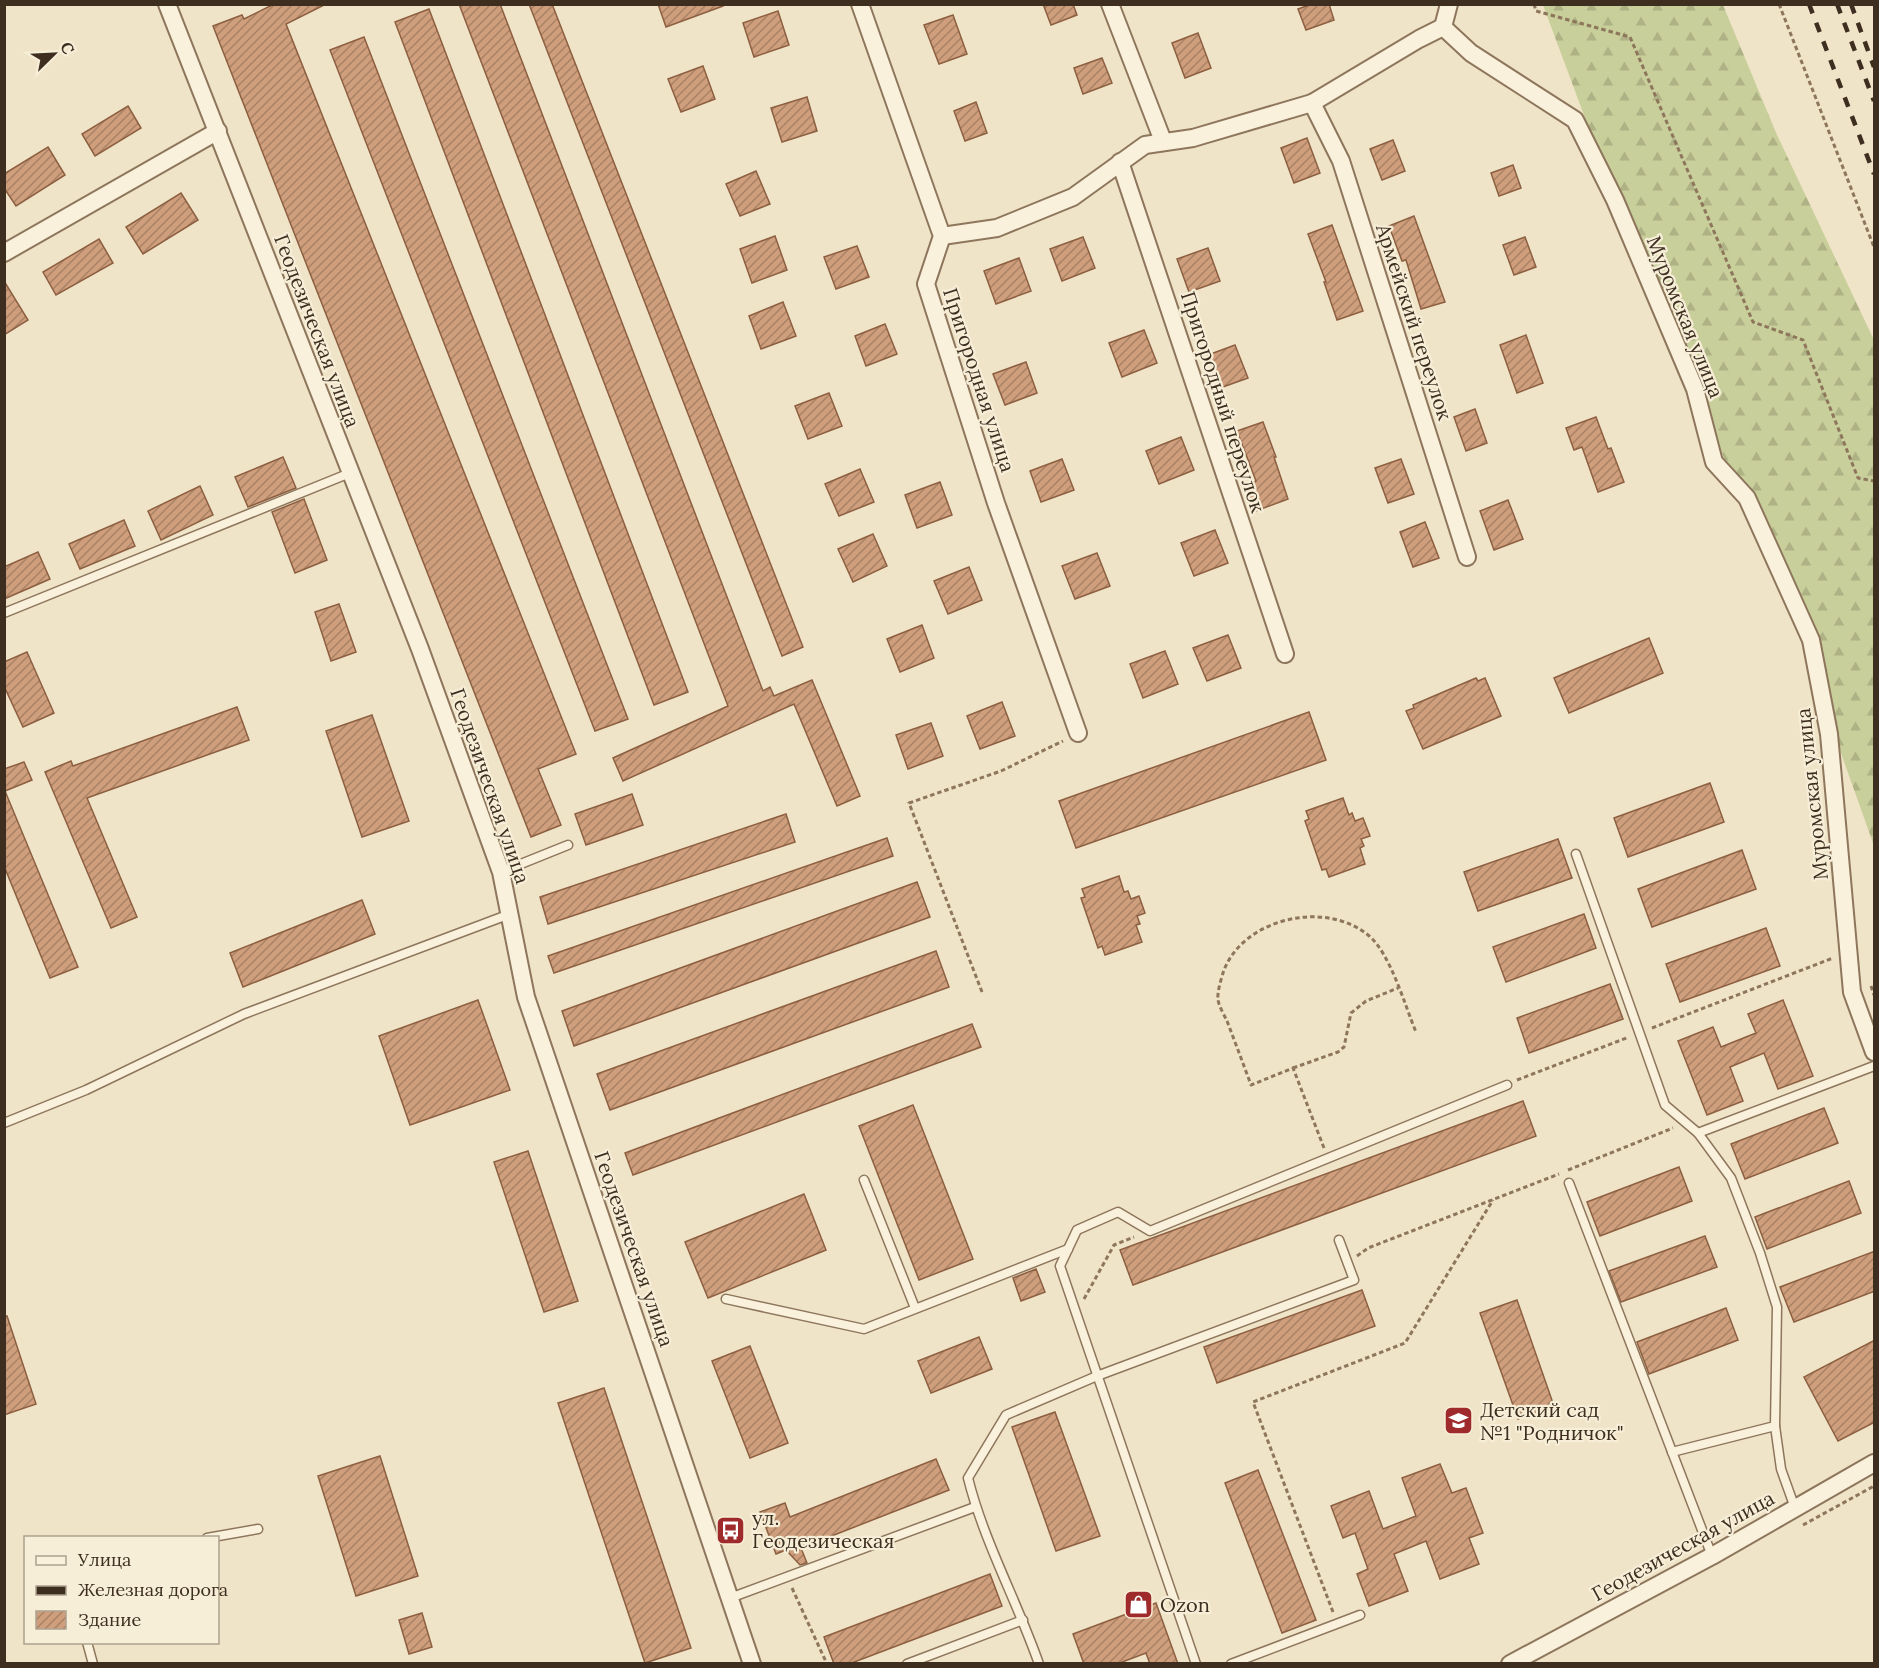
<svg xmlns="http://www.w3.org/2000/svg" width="1879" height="1668" font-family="Lora,serif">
  <defs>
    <pattern id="forest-firs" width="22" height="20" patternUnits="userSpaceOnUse" patternTransform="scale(1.5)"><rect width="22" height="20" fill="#c9cf9b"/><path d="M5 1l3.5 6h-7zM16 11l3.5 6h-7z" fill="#aeb285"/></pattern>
    <pattern id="building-hatch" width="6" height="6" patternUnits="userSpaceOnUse" patternTransform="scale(1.5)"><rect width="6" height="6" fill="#cf9f7d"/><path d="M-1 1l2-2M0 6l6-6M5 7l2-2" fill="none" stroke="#a98266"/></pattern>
  </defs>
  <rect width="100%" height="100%" fill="#f0e4c8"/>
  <!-- forest -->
  <path fill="url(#forest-firs)" d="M1543,5H1723L1777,135L1874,340V846L1804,649L1611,188Z"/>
  <!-- building -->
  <g fill="url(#building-hatch)" stroke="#8d5f41" stroke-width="1.5">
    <path d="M274,4H326L286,24L576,754L538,769L561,825L531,837L213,26L242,15L244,19Z"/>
    <path d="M459,4H500L763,691L770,687L774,696L812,680L860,796L837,806L794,704L623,781L613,758L728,706Z"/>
    <path d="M529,4H552L803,647L782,656Z"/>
    <path d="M658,4H722L723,6L666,27Z"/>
    <path d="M1043,4H1073L1077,15L1051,25Z"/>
    <path d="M1312,4H1329L1334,20L1306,30L1298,9Z"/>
    <path d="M429,9L688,692L654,705L395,22Z"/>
    <path d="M778,11L789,45L754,57L743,23Z"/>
    <path d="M953,15L967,54L939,64L924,25Z"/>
    <path d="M1198,33L1211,68L1185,78L1172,43Z"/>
    <path d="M364,37L628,719L595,731L330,50Z"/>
    <path d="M1102,58L1112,83L1083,94L1074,68Z"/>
    <path d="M703,66L715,99L681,112L668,79Z"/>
    <path d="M807,97L817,131L782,142L771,108Z"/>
    <path d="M976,102L987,133L965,141L954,111Z"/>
    <path d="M128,106L141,128L95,156L82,134Z"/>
    <path d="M1307,138L1320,173L1294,183L1281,148Z"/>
    <path d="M1393,140L1405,171L1382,180L1370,149Z"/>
    <path d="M48,147L65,175L16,206L4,188V174Z"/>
    <path d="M1513,165L1521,188L1499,196L1491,173Z"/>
    <path d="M756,171L770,204L740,216L726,184Z"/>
    <path d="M181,193L198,220L143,254L126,227Z"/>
    <path d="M1414,216L1445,302L1421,309L1406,260L1402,261L1389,226Z"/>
    <path d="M1332,225L1363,311L1337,320L1324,282H1326L1308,234Z"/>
    <path d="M775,236L787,270L752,283L740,249Z"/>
    <path d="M1083,237L1095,268L1062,281L1050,249Z"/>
    <path d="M1525,237L1536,267L1514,275L1503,245Z"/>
    <path d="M99,239L113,263L56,295L43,272Z"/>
    <path d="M857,246L869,277L836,289L824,257Z"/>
    <path d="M1208,248L1220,281L1189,292L1177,259Z"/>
    <path d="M1019,258L1031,291L996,304L984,271Z"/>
    <path d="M4,281L28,320L4,335Z"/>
    <path d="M783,302L796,336L761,349L749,316Z"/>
    <path d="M885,324L897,354L866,366L855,336Z"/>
    <path d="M1144,330L1157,363L1122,377L1109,343Z"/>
    <path d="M1526,335L1543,383L1517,393L1500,345Z"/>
    <path d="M1235,345L1248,378L1220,388L1208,355Z"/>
    <path d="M1026,362L1037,393L1005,405L993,374Z"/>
    <path d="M829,393L842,426L808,439L795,406Z"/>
    <path d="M1475,409L1487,443L1466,451L1454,417Z"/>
    <path d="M1596,417L1608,449L1611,448L1624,482L1598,492L1582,447L1574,450L1566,428Z"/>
    <path d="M1263,422L1276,457H1274L1288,499L1253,512L1244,486L1256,481L1237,431Z"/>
    <path d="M1181,437L1194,470L1159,484L1146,451Z"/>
    <path d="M283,457L296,488L248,507L235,477Z"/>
    <path d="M1062,459L1074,490L1041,502L1030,471Z"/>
    <path d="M1401,459L1414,494L1388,503L1375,468Z"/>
    <path d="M860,469L874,502L839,516L825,484Z"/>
    <path d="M940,482L952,515L917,528L905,495Z"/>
    <path d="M200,486L213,515L161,540L148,511Z"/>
    <path d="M304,499L327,560L295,573L272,512Z"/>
    <path d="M1508,500L1523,539L1494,550L1480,511Z"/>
    <path d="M124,520L135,546L80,569L69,544Z"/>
    <path d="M1425,522L1439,558L1413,567L1400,532Z"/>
    <path d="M1215,530L1228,563L1194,576L1181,543Z"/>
    <path d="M873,534L887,566L853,582L838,549Z"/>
    <path d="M38,552L50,579L4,599V567Z"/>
    <path d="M1097,553L1110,586L1075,599L1062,566Z"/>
    <path d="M969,567L982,600L948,614L934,581Z"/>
    <path d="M339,604L356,652L331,661L315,612Z"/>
    <path d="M922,625L934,658L900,672L887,639Z"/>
    <path d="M1228,635L1241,668L1207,681L1193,648Z"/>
    <path d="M1649,638L1663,673L1569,713L1554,678Z"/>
    <path d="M1165,651L1178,684L1143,698L1130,664Z"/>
    <path d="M27,652L54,713L23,727L4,686V662Z"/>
    <path d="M1476,678L1478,681L1485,678L1501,716L1423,749L1406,711L1414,708L1413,705Z"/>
    <path d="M1002,702L1015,736L980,749L967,716Z"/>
    <path d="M237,707L249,740L87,798L137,917L111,928L45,772L71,761L73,766Z"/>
    <path d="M1309,712L1326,760L1076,848L1059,801Z"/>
    <path d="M372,715L409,821L362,837L326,731Z"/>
    <path d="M931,723L943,756L908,769L896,735Z"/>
    <path d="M24,762L32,780L5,791L78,967L50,978L4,866V769Z"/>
    <path d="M1710,783L1724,822L1628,857L1614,818Z"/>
    <path d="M632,794L643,825L586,845L575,814Z"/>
    <path d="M1343,798L1349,815L1352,813L1355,821L1363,818L1370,836L1361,839L1364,846L1360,848L1365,864L1329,877L1326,869L1322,870L1305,821L1309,819L1306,811Z"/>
    <path d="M786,814L795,842L548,924L540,897Z"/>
    <path d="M887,838L893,856L554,973L548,956Z"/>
    <path d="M1558,839L1572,878L1478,911L1464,872Z"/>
    <path d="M1742,850L1756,889L1652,927L1638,889Z"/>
    <path d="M1119,876L1124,892L1128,891L1131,899L1139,896L1145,913L1137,916L1140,924L1136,925L1142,942L1105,955L1102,946L1098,948L1081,898L1085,897L1082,889Z"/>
    <path d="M917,882L930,917L574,1046L562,1011Z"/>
    <path d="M362,900L375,934L243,987L230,953Z"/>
    <path d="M1584,914L1596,948L1506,982L1493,947Z"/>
    <path d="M1766,928L1780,966L1680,1002L1666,964Z"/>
    <path d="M936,951L949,987L610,1110L597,1074Z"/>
    <path d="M1610,984L1623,1019L1529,1053L1517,1018Z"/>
    <path d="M478,1000L510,1090L410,1125L379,1036Z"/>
    <path d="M1783,1000L1813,1076L1778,1089L1764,1053L1730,1067L1743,1101L1707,1115L1678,1041L1713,1027L1721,1047L1756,1033L1748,1014Z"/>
    <path d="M972,1024L981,1047L633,1175L625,1153Z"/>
    <path d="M1523,1101L1536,1136L1133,1285L1120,1250Z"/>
    <path d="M913,1105L973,1259L919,1280L859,1126Z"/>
    <path d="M1824,1108L1838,1143L1745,1179L1731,1144Z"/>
    <path d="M528,1151L578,1301L544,1312L494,1162Z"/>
    <path d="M1679,1167L1692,1201L1600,1236L1587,1202Z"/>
    <path d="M1849,1181L1861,1213L1767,1249L1755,1217Z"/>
    <path d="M804,1194L826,1250L708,1298L685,1242Z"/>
    <path d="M1705,1236L1717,1267L1621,1302L1609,1271Z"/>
    <path d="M1875,1251V1291L1794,1322L1780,1287Z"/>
    <path d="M1036,1269L1045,1292L1021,1301L1013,1278Z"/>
    <path d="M1362,1290L1375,1326L1217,1383L1204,1347Z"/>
    <path d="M1517,1300L1554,1406L1518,1419L1480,1313Z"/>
    <path d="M1726,1308L1738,1340L1649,1374L1637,1342Z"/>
    <path d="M7,1316L36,1404L4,1415V1317Z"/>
    <path d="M979,1337L992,1369L931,1393L918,1361Z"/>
    <path d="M1875,1340V1422L1838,1441L1804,1377Z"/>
    <path d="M750,1346L788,1443L750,1458L712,1361Z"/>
    <path d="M604,1388L691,1648L645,1663L558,1403Z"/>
    <path d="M1055,1412L1100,1536L1056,1551L1012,1427Z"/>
    <path d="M380,1456L418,1576L356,1596L318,1476Z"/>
    <path d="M936,1459L949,1490L801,1548L807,1563L800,1565L786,1550L776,1554L760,1512L785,1503L790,1517Z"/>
    <path d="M1440,1464L1452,1493L1466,1488L1483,1533L1469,1538L1479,1564L1440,1579L1426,1541L1394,1554L1408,1591L1369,1606L1357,1574L1368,1569L1355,1533L1343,1538L1331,1506L1369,1491L1383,1529L1416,1516L1402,1478Z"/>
    <path d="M1258,1470L1316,1620L1282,1633L1225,1483Z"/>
    <path d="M990,1574L1002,1606L849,1664H834L824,1637Z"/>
    <path d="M1156,1603L1178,1664H1150L1146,1653L1117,1664H1084L1073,1634Z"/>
    <path d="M422,1613L432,1647L409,1654L399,1620Z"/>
  </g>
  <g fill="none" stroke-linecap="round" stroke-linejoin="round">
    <defs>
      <g id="lane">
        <path d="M4,613L350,473"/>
        <path d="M1576,854L1665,1105L1698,1133"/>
        <path d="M501,872L568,845"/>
        <path d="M4,1123L86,1090L244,1014L510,914"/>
        <path d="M864,1180L915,1308"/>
        <path d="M1569,1183L1712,1556"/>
        <path d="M726,1299L864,1329L1068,1249"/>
        <path d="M1672,1452L1775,1426"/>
        <path d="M1795,1508L1781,1469L1775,1426L1777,1307L1760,1253L1731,1178L1698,1133L1874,1066"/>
        <path d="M207,1538L258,1529"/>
        <path d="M730,1598L975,1507"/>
        <path d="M87,1642L93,1664"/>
        <path d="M907,1664L1023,1620"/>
        <path d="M1039,1664C1017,1601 984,1542 968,1478L1006,1415L1097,1376L1354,1280L1339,1240"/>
        <path d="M1196,1664L1060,1266L1077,1230L1118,1212L1150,1231L1507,1085"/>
        <path d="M1231,1664L1360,1615"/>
      </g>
      <g id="street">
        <path d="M167,4L420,649L501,872L526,997L752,1664"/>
        <path d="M860,4L942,236L926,284L996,503L1078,733"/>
        <path d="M1110,4L1163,141"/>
        <path d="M1443,27L1471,53L1575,120L1615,200L1695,389L1714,462L1747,498L1811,640L1829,734L1852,992L1874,1052"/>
        <path d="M1443,27L1449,4"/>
        <path d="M1312,103L1341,161L1467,557"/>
        <path d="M1120,162L1285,654"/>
        <path d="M942,236L997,228L1073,197L1145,145L1193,138L1312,103L1419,39L1443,27"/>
        <path d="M4,253L218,131"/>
        <path d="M1510,1664L1712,1556L1874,1463"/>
      </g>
    </defs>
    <!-- lane casing -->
    <use href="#lane" stroke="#8d765c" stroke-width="11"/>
    <!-- street casing -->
    <use href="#street" stroke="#8d765c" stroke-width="20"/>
    <!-- path -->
    <g stroke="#8d765c" stroke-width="3" stroke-dasharray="4.5 3" stroke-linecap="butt">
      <path d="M1534,4L1536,11L1630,37L1753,322L1803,340L1858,478L1874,481"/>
      <path d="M1779,4L1874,247"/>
      <path d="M1871,986L1874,995"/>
      <path d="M982,992L909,803L1001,771L1063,741"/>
      <path d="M1652,1028L1833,958"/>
      <path d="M1293,1068L1338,1052L1344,1047L1351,1013L1366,1001L1398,988"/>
      <path d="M1517,1080L1629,1037"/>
      <path d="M1324,1148L1293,1068L1251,1085C1243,1063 1235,1042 1227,1021C1224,1015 1219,1006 1218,1000C1217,992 1221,980 1223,973C1241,919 1324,899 1368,935C1390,952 1405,1006 1416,1032"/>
      <path d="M1568,1170L1673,1128"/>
      <path d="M1357,1256L1368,1248L1559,1174"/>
      <path d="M1084,1299L1114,1245L1134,1237"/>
      <path d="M1803,1525L1874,1486"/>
      <path d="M792,1588L827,1664"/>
      <path d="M1333,1612L1253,1402L1405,1343L1493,1200"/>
    </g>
    <!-- lane -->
    <use href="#lane" stroke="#faf1dc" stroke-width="8"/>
    <!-- street -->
    <use href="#street" stroke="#faf1dc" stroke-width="16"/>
    <!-- rail -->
    <g stroke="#3d2e20" stroke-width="4.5" stroke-dasharray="10 10" stroke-linecap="butt">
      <path d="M1809,4L1874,174"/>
      <path d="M1837,4L1874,101"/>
      <path d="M1851,4L1874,67"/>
    </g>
  </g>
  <!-- icons -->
  <defs>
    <symbol id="school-square" viewBox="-11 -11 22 22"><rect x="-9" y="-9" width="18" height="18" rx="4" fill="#9e2a2b" stroke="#f7eed8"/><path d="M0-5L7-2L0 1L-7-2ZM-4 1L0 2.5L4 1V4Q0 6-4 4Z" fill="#fff"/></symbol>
    <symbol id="bus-square" viewBox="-11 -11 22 22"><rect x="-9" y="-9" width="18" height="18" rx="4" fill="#9e2a2b" stroke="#f7eed8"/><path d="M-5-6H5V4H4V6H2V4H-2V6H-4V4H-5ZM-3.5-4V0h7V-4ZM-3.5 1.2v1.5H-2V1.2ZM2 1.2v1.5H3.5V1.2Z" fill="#fff"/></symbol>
    <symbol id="shop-square" viewBox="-11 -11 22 22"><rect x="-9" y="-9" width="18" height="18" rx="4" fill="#9e2a2b" stroke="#f7eed8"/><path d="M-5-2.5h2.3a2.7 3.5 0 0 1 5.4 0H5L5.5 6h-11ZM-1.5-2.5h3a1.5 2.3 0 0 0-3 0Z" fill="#fff"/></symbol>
  </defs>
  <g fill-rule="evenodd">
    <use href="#school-square" x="1442" y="1404" width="33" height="33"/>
    <use href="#bus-square" x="714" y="1514" width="33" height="33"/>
    <use href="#shop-square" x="1122" y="1588" width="33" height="33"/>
  </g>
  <g text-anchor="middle" stroke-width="4.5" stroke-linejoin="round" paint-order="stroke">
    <!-- street labels -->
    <g font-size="20" fill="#3d2e20" stroke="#f7eed8">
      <text transform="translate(1685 317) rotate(68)" y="7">Муромская улица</text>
      <text transform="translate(1414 322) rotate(72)" y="7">Армейский переулок</text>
      <text transform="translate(317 331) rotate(69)" y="7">Геодезическая улица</text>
      <text transform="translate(979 380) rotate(72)" y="7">Пригородная улица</text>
      <text transform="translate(1223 402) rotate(72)" y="7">Пригородный переулок</text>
      <text transform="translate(490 786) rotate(71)" y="7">Геодезическая улица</text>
      <text transform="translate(1812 794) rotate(-96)" y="7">Муромская улица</text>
      <text transform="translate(634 1249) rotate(71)" y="7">Геодезическая улица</text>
      <text transform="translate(1683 1546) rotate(-29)" y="7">Геодезическая улица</text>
    </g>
    <!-- poi labels -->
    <g font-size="20" fill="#3d2e20" stroke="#f7eed8" text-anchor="start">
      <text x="1480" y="1417">Детский сад<tspan x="1480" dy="23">№1 "Родничок"</tspan></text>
      <text x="752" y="1525">ул.<tspan x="752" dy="23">Геодезическая</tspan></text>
      <text x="1160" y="1612">Ozon</text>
    </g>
  </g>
  <!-- border -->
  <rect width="1879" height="1668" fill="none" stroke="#3d2e20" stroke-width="12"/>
  <!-- legend -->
  <rect x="24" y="1536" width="195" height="108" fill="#f7eed8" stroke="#ada18e" stroke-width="1.5"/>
  <rect x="36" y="1556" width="30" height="9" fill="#faf1dc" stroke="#ada18e" stroke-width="1.5"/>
  <text x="78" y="1566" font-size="18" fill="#3d2e20">Улица</text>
  <rect x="36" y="1586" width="30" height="9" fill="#3d2e20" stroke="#ada18e" stroke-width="1.5"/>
  <text x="78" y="1596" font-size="18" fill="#3d2e20">Железная дорога</text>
  <rect x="36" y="1611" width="30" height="18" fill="url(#building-hatch)" stroke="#ada18e" stroke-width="1.5"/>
  <text x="78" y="1626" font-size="18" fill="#3d2e20">Здание</text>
  <!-- north arrow -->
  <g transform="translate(54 54) rotate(66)" stroke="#f7eed8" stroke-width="4.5" paint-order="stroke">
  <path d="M0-4.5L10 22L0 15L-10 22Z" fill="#3d2e20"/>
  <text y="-9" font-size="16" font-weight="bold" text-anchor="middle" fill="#3d2e20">С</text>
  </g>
</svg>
